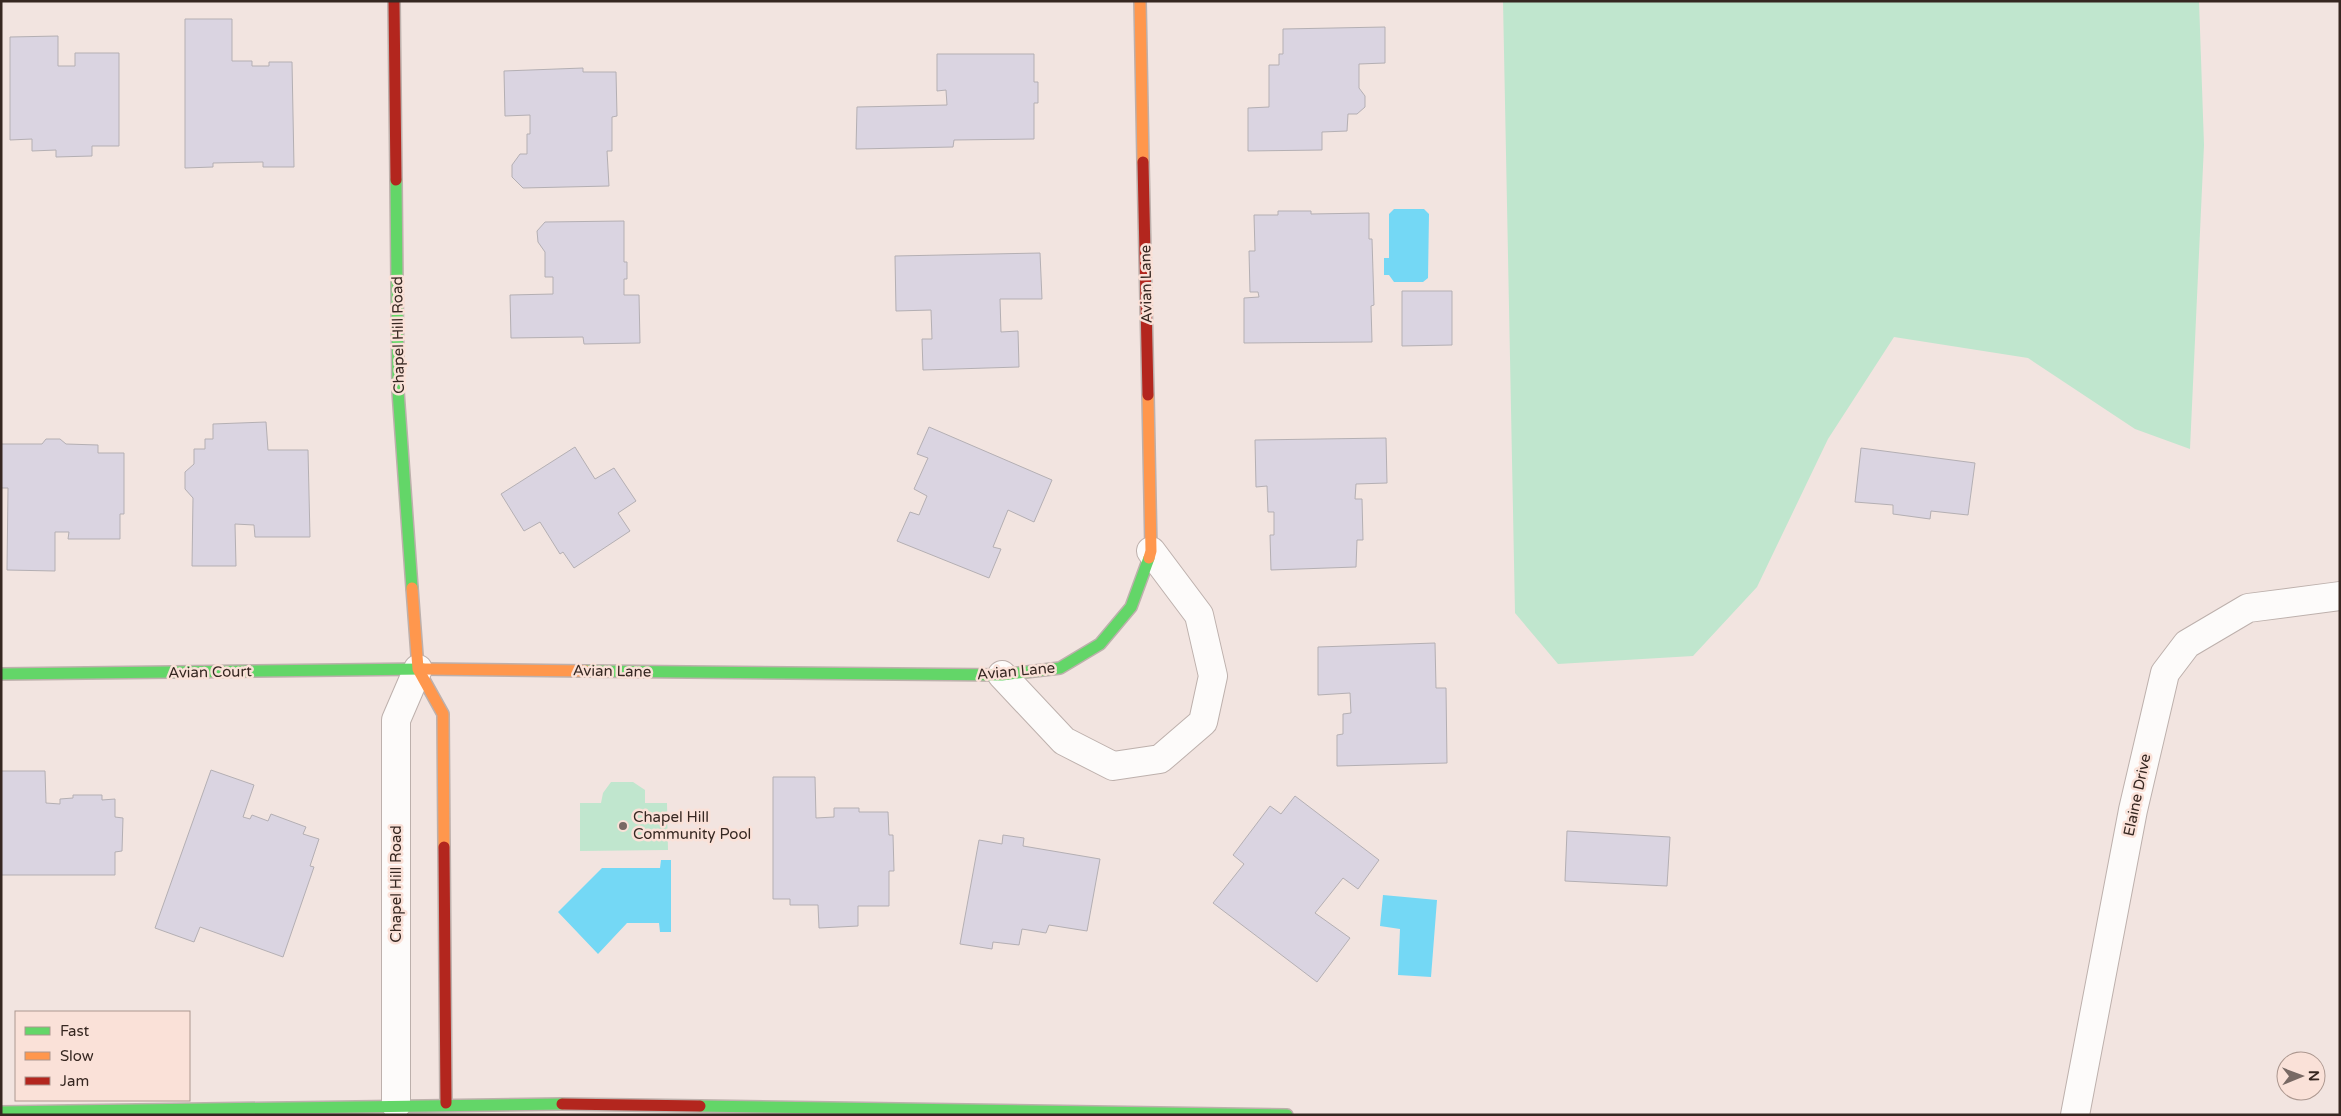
<svg xmlns="http://www.w3.org/2000/svg" width="2341" height="1116" font-family="'Varela Round',sans-serif">
  <rect width="100%" height="100%" fill="#f2e4e0"/>
  <!-- green -->
  <g fill="#c0e6ce">
    <path d="M1503,1H2199L2204,145L2190,449L2135,429L2028,358L1894,337L1828,439L1757,587L1693,656L1558,664L1515,613Z"/>
    <path d="M611,782H633L645,790V803H667L668,850L580,851V803H601L603,793Z"/>
  </g>
  <!-- water -->
  <g fill="#74d8f5">
    <path d="M1394,209H1424L1429,214L1428,278L1423,282H1394L1389,275H1384V258H1389V214Z"/>
    <path d="M661,860H671V932H660L659,923H627L598,954L558,912L602,868H660Z"/>
    <path d="M1383,895L1437,900L1431,977L1398,975L1400,929L1380,926Z"/>
  </g>
  <!-- building -->
  <g fill="#dad4e1" stroke="#b4afb3">
    <path d="M185,19H232V61H252V66H269V62H292L294,167H263V162L213,163V167L185,168Z"/>
    <path d="M1385,27V63L1359,64V88L1365,96V107L1357,114H1348L1347,131L1322,132V150L1248,151V108L1269,107V65H1279V54H1283V29Z"/>
    <path d="M58,36V66H75V53H119V146H92V156L56,157V150L32,151V139L10,140V37Z"/>
    <path d="M937,54H1034V82H1038V103H1034V139L954,140L953,147L856,149L857,107L947,105L946,90L937,91Z"/>
    <path d="M583,68V72H616L617,116L612,117V151H607L609,186L523,188L512,177V165L520,154H527V134H530V115L505,116L504,71Z"/>
    <path d="M1278,211H1311V214L1369,213V239H1372L1374,305L1371,306L1372,342L1244,343V298L1259,297L1258,292H1250L1249,251H1255L1254,215H1278Z"/>
    <path d="M624,221V262H627V279H624V295H639L640,343L584,344L583,337L511,338L510,295L553,294V277H545V252L538,242L537,231L545,222Z"/>
    <path d="M1040,253L1042,299H1000L1001,332L1018,331L1019,367L923,370L922,339H932L931,310L896,311L895,256Z"/>
    <path d="M1402,291H1452V345L1402,346Z"/>
    <path d="M266,422L268,450H308L310,537H255L254,525L235,524L236,566H192L193,498L185,489V472L194,464V449H205V439H213V424Z"/>
    <path d="M929,427L1052,480L1034,522L1008,510L993,547L1001,549L989,578L897,541L910,512L919,515L927,496L914,489L928,458L917,454Z"/>
    <path d="M1386,438L1387,483L1356,484L1355,499H1362L1363,540H1357L1356,567L1271,570L1270,535H1274V512H1268L1267,486L1256,487L1255,440Z"/>
    <path d="M46,439H60L66,444L98,445V453H124V514H120V539H68L69,532H55V571L7,570L8,488H1V444H42Z"/>
    <path d="M575,447L595,479L614,468L636,501L618,513L630,531L574,568L563,552L560,554L540,522L524,531L501,494Z"/>
    <path d="M1861,448L1975,463L1968,515L1931,511L1930,519L1893,514V505L1855,502Z"/>
    <path d="M1435,643L1436,688H1446L1447,763L1337,766V735L1343,734V714L1351,713L1350,693L1318,695V647Z"/>
    <path d="M211,770L254,785L243,817L250,819L252,815L268,821L271,814L306,827L303,834L319,839L310,866L314,867L283,957L200,927L194,942L155,928Z"/>
    <path d="M1,771H45L46,803L60,804V799L73,798V795H102V800L115,799V817L123,818L122,851L115,852V875H1Z"/>
    <path d="M773,777H815L816,818L834,817V808H859V812H888L889,835H893L894,871H889V906H858V926L819,928L818,905H790V899H773Z"/>
    <path d="M1295,796L1379,860L1358,889L1343,878L1315,913L1350,938L1317,982L1213,903L1244,864L1233,855L1270,806L1281,814Z"/>
    <path d="M1567,831L1670,837L1667,886L1565,881Z"/>
    <path d="M1003,835L1024,838L1023,846L1100,859L1087,931L1049,925L1046,933L1022,929L1019,945L993,942L992,949L960,944L979,840L1002,844Z"/>
  </g>
  <g fill="none" stroke-linecap="round" stroke-linejoin="round">
    <defs>
      <g id="street">
        <path d="M1002,675L1064,741L1113,766L1160,759L1203,722L1213,676L1199,615L1151,551"/>
        <path d="M396,1105V720L418,669"/>
        <path d="M2075,1115L2133,810L2165,673L2187,644L2248,608L2340,596"/>
      </g>
      <g id="fast">
        <path d="M396,180L398,391L412,588"/>
        <path d="M586,671L1002,675L1060,668L1100,644L1131,607L1149,558"/>
        <path d="M1,674L423,669"/>
        <path d="M700,1106L1287,1115"/>
        <path d="M1,1112L562,1104"/>
      </g>
      <g id="slow">
        <path d="M1140,1L1143,162"/>
        <path d="M1148,395L1151,551L1149,558"/>
        <path d="M412,588L418,669L443,714L444,847"/>
        <path d="M423,669L586,671"/>
      </g>
      <g id="jam">
        <path d="M394,1L396,180"/>
        <path d="M1143,162L1148,395"/>
        <path d="M444,847L446,1103"/>
        <path d="M562,1104L700,1106"/>
      </g>
    </defs>
    <!-- street casing -->
    <use href="#street" stroke="#bdb0ac" stroke-width="30"/>
    <!-- fast casing -->
    <use href="#fast" stroke="#bdb0ac" stroke-width="14"/>
    <!-- slow casing -->
    <use href="#slow" stroke="#bdb0ac" stroke-width="14"/>
    <!-- jam casing -->
    <use href="#jam" stroke="#bdb0ac" stroke-width="14"/>
    <!-- street -->
    <use href="#street" stroke="#fdfbfa" stroke-width="28"/>
    <!-- fast -->
    <use href="#fast" stroke="#63d668" stroke-width="11"/>
    <!-- slow -->
    <use href="#slow" stroke="#ff974d" stroke-width="11"/>
    <!-- jam -->
    <use href="#jam" stroke="#b3261e" stroke-width="11"/>
  </g>
  <!-- markers -->
  <circle fill="#786964" stroke="#fae1d8" stroke-width="2" cx="623" cy="826" r="5"/>
  <g text-anchor="middle" stroke-width="5" stroke-linejoin="round" paint-order="stroke">
    <!-- street labels -->
    <g font-size="15" fill="#362721" stroke="#fae1d8">
      <text transform="translate(1146 284) rotate(-91)" y="5">Avian Lane</text>
      <text transform="translate(398 335) rotate(-91)" y="5">Chapel Hill Road</text>
      <text transform="translate(612 671) rotate(1)" y="5">Avian Lane</text>
      <text transform="translate(1016 671) rotate(-5)" y="5">Avian Lane</text>
      <text transform="translate(210 672) rotate(-1)" y="5">Avian Court</text>
      <text transform="translate(2137 795) rotate(-78)" y="5">Elaine Drive</text>
      <text transform="translate(396 884) rotate(-90)" y="5">Chapel Hill Road</text>
    </g>
    <!-- poi labels -->
    <g font-size="15" fill="#362721" stroke="#fae1d8" text-anchor="start">
      <text x="633" y="822">Chapel Hill<tspan x="633" dy="17">Community Pool</tspan></text>
    </g>
  </g>
  <!-- border -->
  <rect width="2341" height="1116" fill="none" stroke="#362721" stroke-width="5"/>
  <!-- legend -->
  <rect x="15" y="1011" width="175" height="90" fill="#fae1d8" stroke="#ac978f"/>
  <rect x="25" y="1027" width="25" height="8" fill="#63d668" stroke="#ac978f"/>
  <text x="60" y="1036" font-size="15" fill="#362721">Fast</text>
  <rect x="25" y="1052" width="25" height="8" fill="#ff974d" stroke="#ac978f"/>
  <text x="60" y="1061" font-size="15" fill="#362721">Slow</text>
  <rect x="25" y="1077" width="25" height="8" fill="#b3261e" stroke="#ac978f"/>
  <text x="60" y="1086" font-size="15" fill="#362721">Jam</text>
  <!-- north arrow -->
  <g transform="translate(2301 1076) rotate(89)"><circle r="24" fill="#fae1d8" stroke="#ac978f"/>
  <path d="M0-4L9 19L0 12L-9 19Z" fill="#786964"/>
  <text y="-8" font-size="14" font-weight="bold" text-anchor="middle" fill="#362721">N</text>
  </g>
</svg>
